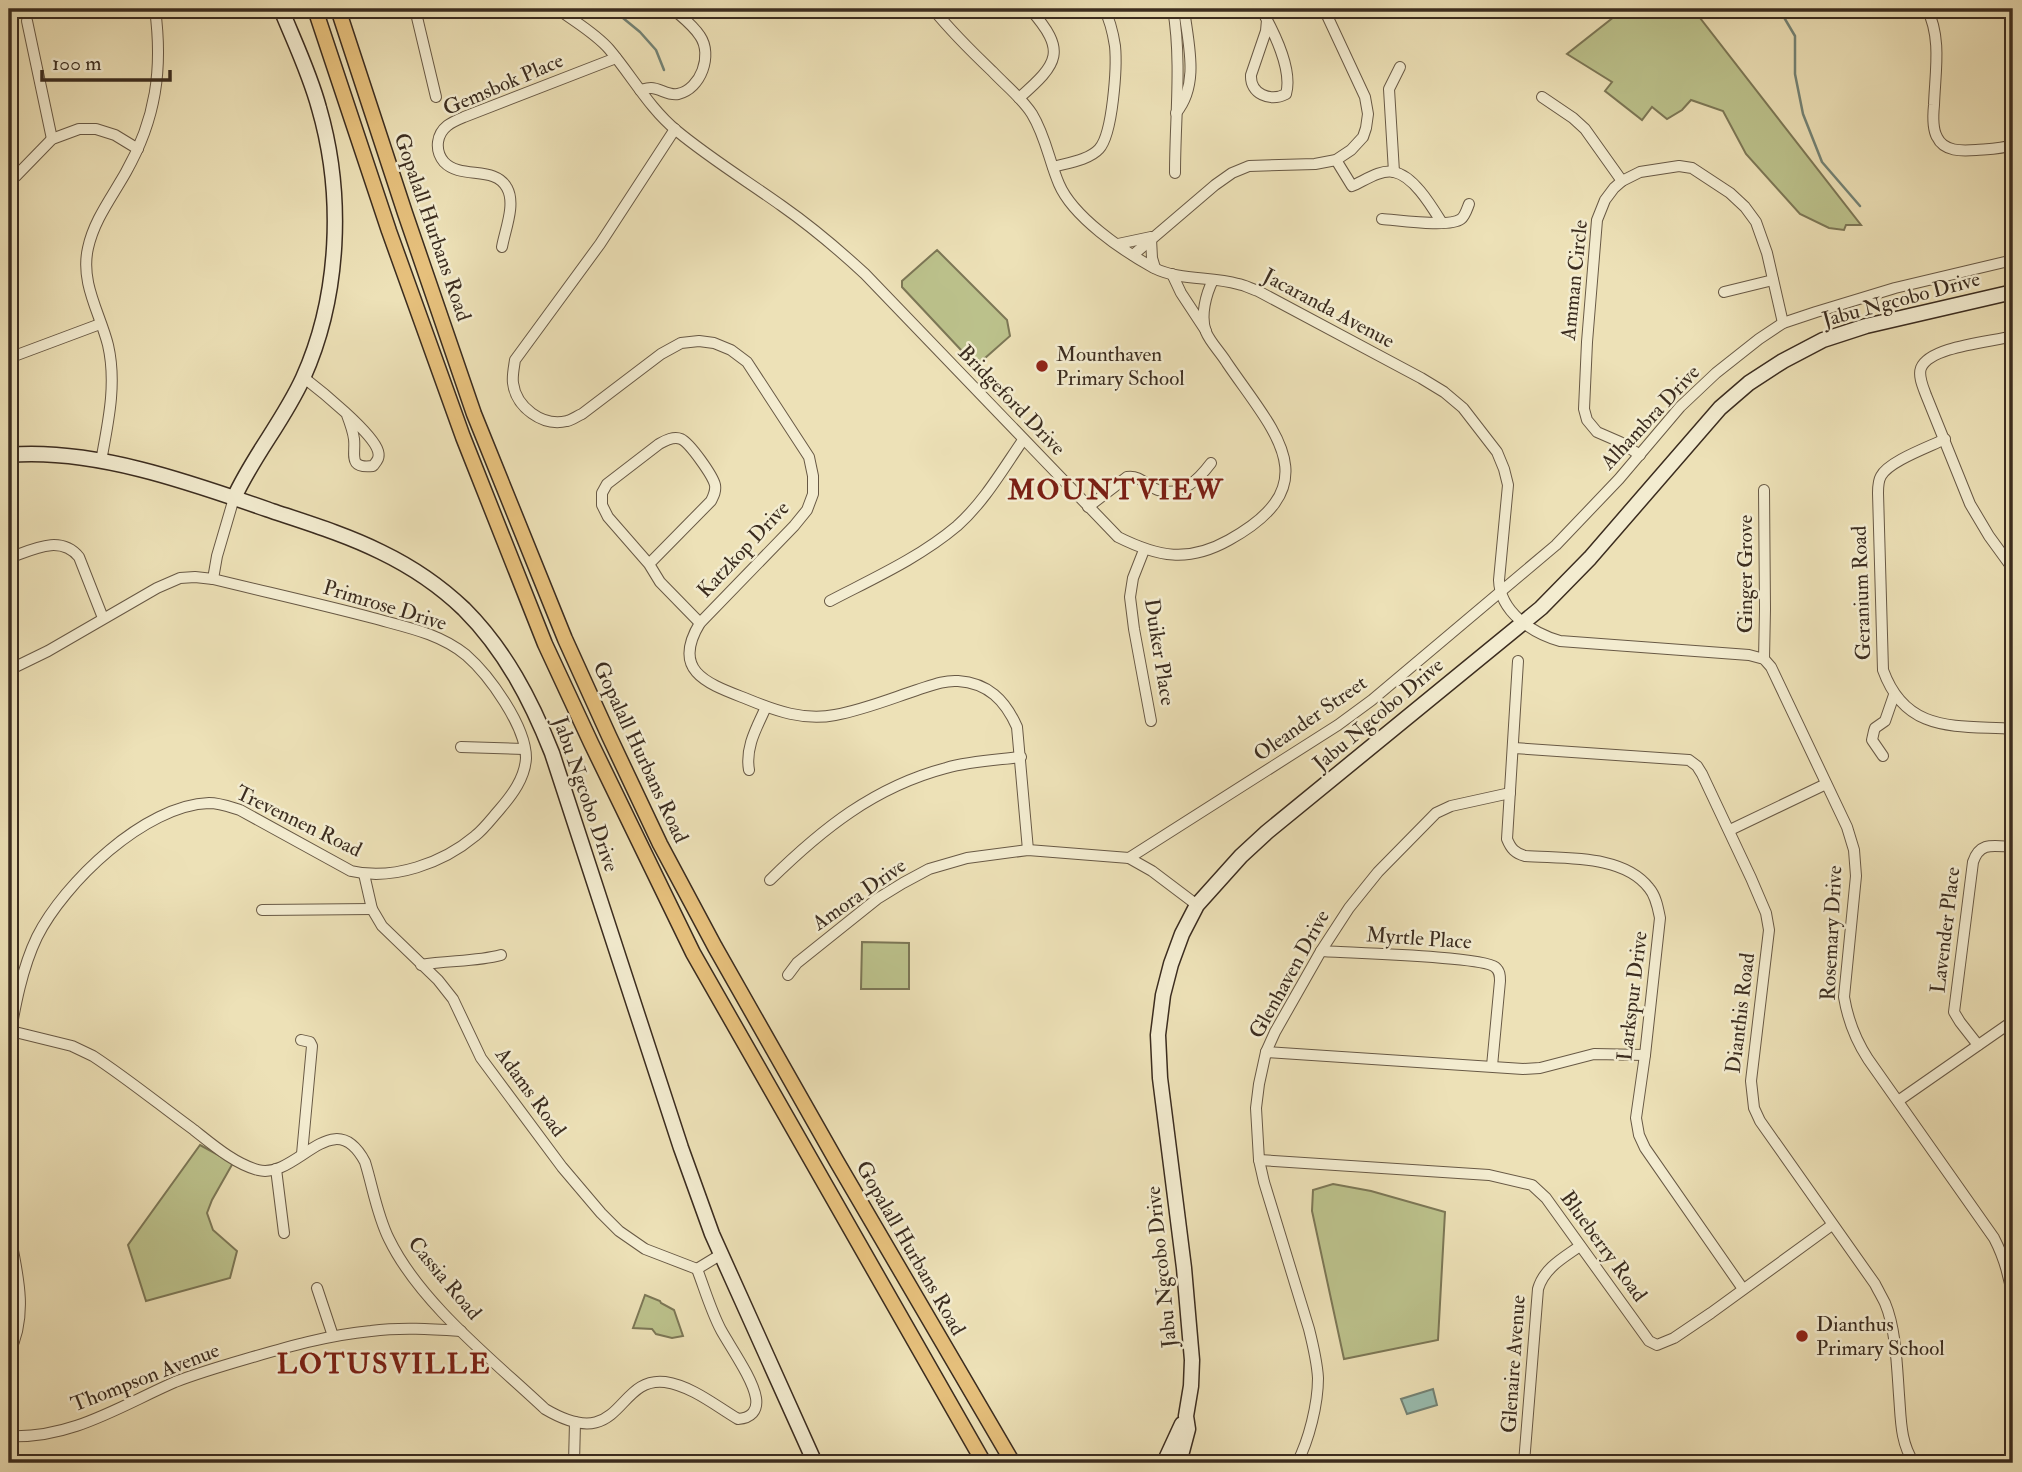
<svg xmlns="http://www.w3.org/2000/svg" width="2022" height="1472" font-family="'IM FELL Double Pica',serif">
  <rect width="100%" height="100%" fill="#ede1b7"/>
  <filter id="stains"><feTurbulence type="fractalNoise" baseFrequency=".00286" numOctaves="4"/><feColorMatrix values="0 0 0 0 .2 0 0 0 0 .09 0 0 0 0 .02 0 0 0 .5 -.17"/></filter>
  <radialGradient id="worn" r=".72"><stop offset=".6" stop-color="#630" stop-opacity="0"/><stop offset="1" stop-color="#630" stop-opacity=".3"/></radialGradient>
  <!-- green -->
  <g fill="#bcc28c" stroke="#7c7756" stroke-width="2">
    <path d="M1624,9H1693L1861,225H1846L1844,230L1829,228L1800,214L1746,154L1723,111L1691,100L1682,110L1667,119L1652,107L1642,120L1605,91L1612,82L1567,54Z"/>
    <path d="M937,250L1007,320L1010,336L976,366L902,287V281Z"/>
    <path d="M862,942L909,943V989H861Z"/>
    <path d="M200,1145L233,1163L212,1200L207,1213L213,1230L237,1251L230,1278L146,1301L128,1245Z"/>
    <path d="M1333,1184L1371,1191L1445,1212L1438,1340L1344,1359L1312,1211L1313,1190Z"/>
    <path d="M645,1295L660,1301L661,1303L674,1310L683,1336L672,1338L656,1334L652,1329L633,1328Z"/>
  </g>
  <!-- water -->
  <path fill="#99bdb0" stroke="#738376" stroke-width="2" d="M1433,1389L1437,1405L1407,1414L1401,1399Z"/>
  <g fill="none" stroke-linecap="round" stroke-linejoin="round">
    <!-- stream -->
    <g stroke="#738376" stroke-width="2.5">
      <path d="M612,9L640,32L656,50L664,70"/>
      <path d="M1779,9L1795,36V74L1803,114L1822,162L1860,206"/>
    </g>
    <defs>
      <g id="street">
        <path d="M415,9L436,97"/>
        <path d="M558,9C575,22 595,33 609,49C632,76 649,108 677,131C711,159 747,181 782,206C812,227 839,250 865,274L1118,537C1158,557 1188,563 1229,540C1330,484 1274,432 1227,363C1221,353 1210,342 1206,332C1200,316 1206,294 1213,280"/>
        <path d="M933,9C951,31 972,52 992,71C1005,85 1022,98 1032,114C1046,137 1049,161 1059,184C1073,217 1123,251 1154,268C1180,281 1211,276 1238,284C1245,285 1251,289 1258,291L1421,378L1444,392L1463,408L1497,452L1504,469L1508,485L1499,580C1500,612 1532,633 1560,641L1749,655L1764,659L1771,667L1847,827L1854,850L1856,876L1844,997C1848,1021 1855,1039 1868,1059L1994,1238C2005,1259 2010,1278 2013,1301"/>
        <path d="M1173,9C1182,61 1175,120 1175,173"/>
        <path d="M1261,9C1273,30 1293,70 1286,94C1270,102 1250,94 1251,75L1266,31L1267,20"/>
        <path d="M1927,9C1942,38 1935,73 1934,105C1933,115 1932,128 1937,137C1944,152 1962,151 1976,150C1988,149 2001,149 2013,145"/>
        <path d="M27,21L52,139"/>
        <path d="M640,90C644,89 647,88 651,88C660,88 668,96 678,94C701,89 713,55 700,36C693,25 682,17 673,9"/>
        <path d="M1542,97L1573,118L1585,129L1622,181"/>
        <path d="M1019,98C1059,63 1067,51 1030,9"/>
        <path d="M1176,113C1200,84 1188,43 1184,9"/>
        <path d="M675,129L600,244L515,360C514,367 512,376 513,383C516,407 542,427 567,421C572,420 577,416 582,414L661,354L681,343L699,341L714,343L731,350L747,362L809,457L813,476V494L807,510L794,526L700,623C670,672 709,684 747,699C776,711 804,721 835,715C863,710 890,699 917,690C930,686 943,680 958,681C988,683 1005,700 1017,727L1028,850"/>
        <path d="M1336,160L1352,186C1364,181 1380,169 1394,172C1414,176 1432,207 1442,223"/>
        <path d="M1053,167C1067,163 1089,160 1099,149C1113,134 1117,66 1115,46C1113,33 1110,20 1104,9"/>
        <path d="M1394,172L1389,89L1400,67"/>
        <path d="M9,179L16,176L52,139L79,129H96L115,135L138,149"/>
        <path d="M1382,219C1398,220 1449,228 1461,219C1465,216 1467,209 1469,204"/>
        <path d="M1151,239L1152,258L1155,268"/>
        <path d="M1118,244L1151,237"/>
        <path d="M502,247C505,230 516,204 507,188C495,165 461,180 444,162C439,156 437,150 438,142C440,127 452,122 464,117L616,58"/>
        <path d="M1133,255L1215,185L1232,173L1249,166L1315,164L1336,160L1351,150L1363,137L1366,128L1368,114L1365,97L1324,9"/>
        <path d="M1172,274L1181,293L1206,331"/>
        <path d="M1724,292L1773,280"/>
        <path d="M2013,336C1992,342 1930,346 1921,368C1918,376 1923,387 1926,395L1970,504L1989,536L2013,569"/>
        <path d="M9,358L100,324"/>
        <path d="M303,377C320,390 373,433 378,451C380,458 377,461 373,466C347,469 356,454 354,439C353,431 350,423 347,415"/>
        <path d="M1945,439C1929,447 1889,461 1881,476C1878,481 1878,488 1878,493L1883,670C1906,734 1956,725 2013,729"/>
        <path d="M1640,455L1620,442L1597,432L1587,420L1584,409L1587,342L1597,220L1605,200L1614,188L1622,181L1640,172L1679,166L1692,168L1730,193L1745,207L1756,222L1767,253L1783,323"/>
        <path d="M101,461C108,423 117,384 108,345C100,313 80,283 88,248C94,220 112,197 126,172C156,119 163,69 155,9"/>
        <path d="M1088,507L1127,477C1141,475 1146,486 1158,490C1181,498 1199,479 1211,463"/>
        <path d="M1144,550L1133,578L1130,597L1134,629L1151,721"/>
        <path d="M9,558C32,550 60,534 79,557L103,618"/>
        <path d="M649,564L711,501C714,495 716,491 715,485C713,476 690,443 681,439C674,436 666,440 659,444L607,484L602,493V505L608,517L649,564L660,582L700,623"/>
        <path d="M213,579L217,556L234,498"/>
        <path d="M830,601C874,578 919,558 957,526C984,502 1003,469 1023,440"/>
        <path d="M1764,659L1765,609L1764,490"/>
        <path d="M1518,661L1507,839C1511,849 1515,853 1525,856C1564,859 1623,854 1649,888C1656,896 1658,908 1660,918L1645,1055L1636,1118L1639,1135L1645,1148L1743,1289"/>
        <path d="M9,670L48,651L157,588L180,578L195,577L213,579C266,592 320,604 373,618C405,627 439,633 466,655C489,675 526,726 526,758C525,778 512,795 500,809C492,818 484,829 475,836C443,863 393,881 351,871L240,810C230,807 220,803 209,803C145,805 64,883 37,937C22,968 15,1006 9,1041"/>
        <path d="M461,747L524,749"/>
        <path d="M1514,748L1689,760L1697,766L1702,774L1751,878L1766,913L1769,930L1751,1081L1754,1108L1760,1121L1875,1284C1878,1290 1882,1297 1885,1303C1896,1329 1897,1367 1899,1395C1901,1419 1900,1442 1914,1463"/>
        <path d="M1883,756L1872,740L1874,731L1875,728L1885,721L1894,695"/>
        <path d="M749,770C745,747 757,727 766,707"/>
        <path d="M1730,830L1826,784"/>
        <path d="M1129,858L1338,725L1372,700L1556,545L1619,479L1680,407L1716,373L1759,339L1783,323L1816,312L1895,288L2013,260"/>
        <path d="M364,874L372,909L382,926L438,980L453,999L481,1058L562,1167L601,1213L619,1231L645,1249L697,1269"/>
        <path d="M770,880C822,829 874,787 946,768C970,761 996,760 1021,757"/>
        <path d="M262,910L372,909"/>
        <path d="M1321,951C1347,953 1481,956 1495,967C1500,971 1500,976 1500,981L1492,1066"/>
        <path d="M421,965C448,960 475,962 501,955"/>
        <path d="M788,975L797,963L877,899L903,883L929,869L967,858L1028,850L1129,858L1152,871L1197,905"/>
        <path d="M11,1031L72,1046L93,1056C128,1079 161,1106 194,1130C213,1145 235,1164 258,1170C297,1180 333,1102 365,1162C373,1188 377,1215 389,1239C420,1303 493,1360 545,1409C623,1455 615,1376 665,1382C692,1386 716,1406 738,1419C751,1418 758,1411 756,1398C753,1379 731,1348 721,1330C711,1311 705,1290 697,1269"/>
        <path d="M301,1040L310,1042L312,1046L302,1154"/>
        <path d="M1978,1045L1960,1022L1954,1012L1973,862C1980,841 1994,846 2013,847"/>
        <path d="M1266,1052L1523,1069L1540,1068L1594,1054L1645,1055"/>
        <path d="M1898,1101L2013,1021"/>
        <path d="M1259,1160L1489,1175L1532,1185L1546,1198L1649,1341L1657,1345L1674,1338L1711,1313L1832,1225"/>
        <path d="M276,1169L284,1233"/>
        <path d="M9,1231C17,1271 29,1315 9,1353"/>
        <path d="M697,1269L720,1255"/>
        <path d="M317,1288L333,1336"/>
        <path d="M9,1436C71,1439 120,1406 175,1382C198,1373 222,1366 246,1359C287,1347 328,1335 371,1331C401,1327 431,1329 461,1331"/>
        <path d="M574,1463L575,1422"/>
        <path d="M1297,1463C1309,1440 1318,1404 1318,1378C1317,1361 1313,1345 1309,1329L1264,1182L1259,1160L1256,1108L1259,1084L1266,1052L1275,1032L1321,951L1349,908L1378,872L1436,813L1451,806L1510,793"/>
        <path d="M1524,1463L1538,1289C1544,1268 1563,1258 1580,1246"/>
      </g>
      <g id="secondary">
        <path d="M9,455C94,448 192,483 272,511C308,523 347,535 381,552C410,566 441,587 464,609C505,650 531,700 552,753L681,1148L712,1234L815,1463"/>
        <path d="M234,498C253,456 284,420 303,378C340,296 344,194 319,108C310,74 294,41 281,9"/>
        <path d="M1164,1463L1182,1424"/>
        <path d="M1179,1463L1188,1429L1186,1416L1191,1386L1192,1360L1184,1268L1160,1078L1158,1035L1163,995L1171,964L1182,934L1197,905L1241,856L1267,832L1541,608L1590,558L1720,408L1749,383L1783,361L1823,340L1866,326L2013,292"/>
      </g>
      <g id="primary">
        <path d="M315,9L389,231L463,437L545,644L591,743L693,953L984,1463"/>
        <path d="M338,9L405,213L474,414L565,639L609,736L660,844L715,947L837,1162L1013,1463"/>
      </g>
    </defs>
    <!-- street casing -->
    <use href="#street" stroke="#685945" stroke-width="12"/>
    <!-- secondary casing -->
    <use href="#secondary" stroke="#3b2c1f" stroke-width="17"/>
    <!-- primary casing -->
    <use href="#primary" stroke="#3b2c1f" stroke-width="17"/>
    <!-- street -->
    <use href="#street" stroke="#f3ecd0" stroke-width="10"/>
    <!-- secondary -->
    <use href="#secondary" stroke="#f3ecd0" stroke-width="14"/>
    <!-- primary -->
    <use href="#primary" stroke="#e6c07c" stroke-width="14"/>
  </g>
  <!-- markers -->
  <g fill="#8f2418" stroke="#f3ecd0" stroke-width="2.5">
    <circle cx="1042" cy="366" r="7"/>
    <circle cx="1802" cy="1336" r="7"/>
  </g>
  <g text-anchor="middle" stroke-width="5" stroke-linejoin="round" paint-order="stroke">
    <!-- street labels -->
    <g font-size="21" fill="#3b2c1f" stroke="#f3ecd0">
      <text transform="translate(503 84) rotate(-23)" y="7">Gemsbok Place</text>
      <text transform="translate(433 227) rotate(71)" y="7">Gopalall Hurbans Road</text>
      <text transform="translate(1574 280) rotate(-84)" y="7">Amman Circle</text>
      <text transform="translate(1901 299) rotate(-15)" y="7">Jabu Ngcobo Drive</text>
      <text transform="translate(1329 308) rotate(28)" y="7">Jacaranda Avenue</text>
      <text transform="translate(1012 400) rotate(46)" y="7">Bridgeford Drive</text>
      <text transform="translate(1650 417) rotate(-47)" y="7">Alhambra Drive</text>
      <text transform="translate(743 549) rotate(-47)" y="7">Katzkop Drive</text>
      <text transform="translate(1745 574) rotate(-90)" y="7">Ginger Grove</text>
      <text transform="translate(1861 593) rotate(-92)" y="7">Geranium Road</text>
      <text transform="translate(385 605) rotate(17)" y="7">Primrose Drive</text>
      <text transform="translate(1160 652) rotate(81)" y="7">Duiker Place</text>
      <text transform="translate(1378 714) rotate(-40)" y="7">Jabu Ngcobo Drive</text>
      <text transform="translate(1310 718) rotate(-35)" y="7">Oleander Street</text>
      <text transform="translate(641 752) rotate(65)" y="7">Gopalall Hurbans Road</text>
      <text transform="translate(586 794) rotate(71)" y="7">Jabu Ngcobo Drive</text>
      <text transform="translate(299 821) rotate(26)" y="7">Trevennen Road</text>
      <text transform="translate(859 894) rotate(-35)" y="7">Amora Drive</text>
      <text transform="translate(1945 930) rotate(-83)" y="7">Lavender Place</text>
      <text transform="translate(1831 933) rotate(-87)" y="7">Rosemary Drive</text>
      <text transform="translate(1419 938) rotate(4)" y="7">Myrtle Place</text>
      <text transform="translate(1289 974) rotate(-61)" y="7">Glenhaven Drive</text>
      <text transform="translate(1632 996) rotate(-83)" y="7">Larkspur Drive</text>
      <text transform="translate(1740 1013) rotate(-83)" y="7">Dianthis Road</text>
      <text transform="translate(531 1092) rotate(54)" y="7">Adams Road</text>
      <text transform="translate(1604 1246) rotate(54)" y="7">Blueberry Road</text>
      <text transform="translate(911 1248) rotate(60)" y="7">Gopalall Hurbans Road</text>
      <text transform="translate(1161 1267) rotate(-96)" y="7">Jabu Ngcobo Drive</text>
      <text transform="translate(445 1278) rotate(50)" y="7">Cassia Road</text>
      <text transform="translate(1513 1364) rotate(-86)" y="7">Glenaire Avenue</text>
      <text transform="translate(145 1377) rotate(-21)" y="7">Thompson Avenue</text>
    </g>
    <!-- poi labels -->
    <g font-size="21" fill="#3b2c1f" stroke="#f3ecd0" text-anchor="start">
      <text x="1056" y="361">Mounthaven<tspan x="1056" dy="24">Primary School</tspan></text>
      <text x="1816" y="1331">Dianthus<tspan x="1816" dy="24">Primary School</tspan></text>
    </g>
    <!-- district labels -->
    <g font-size="28" font-weight="bold" letter-spacing="2" fill="#7a1f14" stroke="#f3ecd0">
      <text x="1116" y="499">MOUNTVIEW</text>
      <text x="384" y="1373">LOTUSVILLE</text>
    </g>
  </g>
  <!-- margin -->
  <rect width="2022" height="1472" fill="none" stroke="#ede1b7" stroke-width="35"/>
  <rect x="10" y="10" width="2001" height="1451" fill="none" stroke="#3b2c1f" stroke-width="3.5"/>
  <rect x="18" y="18" width="1987" height="1437" fill="none" stroke="#3b2c1f" stroke-width="2"/>
  <!-- scale -->
  <path d="M42 70v10h128v-10" fill="none" stroke="#3b2c1f" stroke-width="3.5"/>
  <text x="52" y="70" font-size="21" fill="#3b2c1f" stroke="#f3ecd0" stroke-width="5" paint-order="stroke">100 m</text>
  <rect width="100%" height="100%" filter="url(#stains)"/>
  <rect width="100%" height="100%" fill="url(#worn)"/>
</svg>
